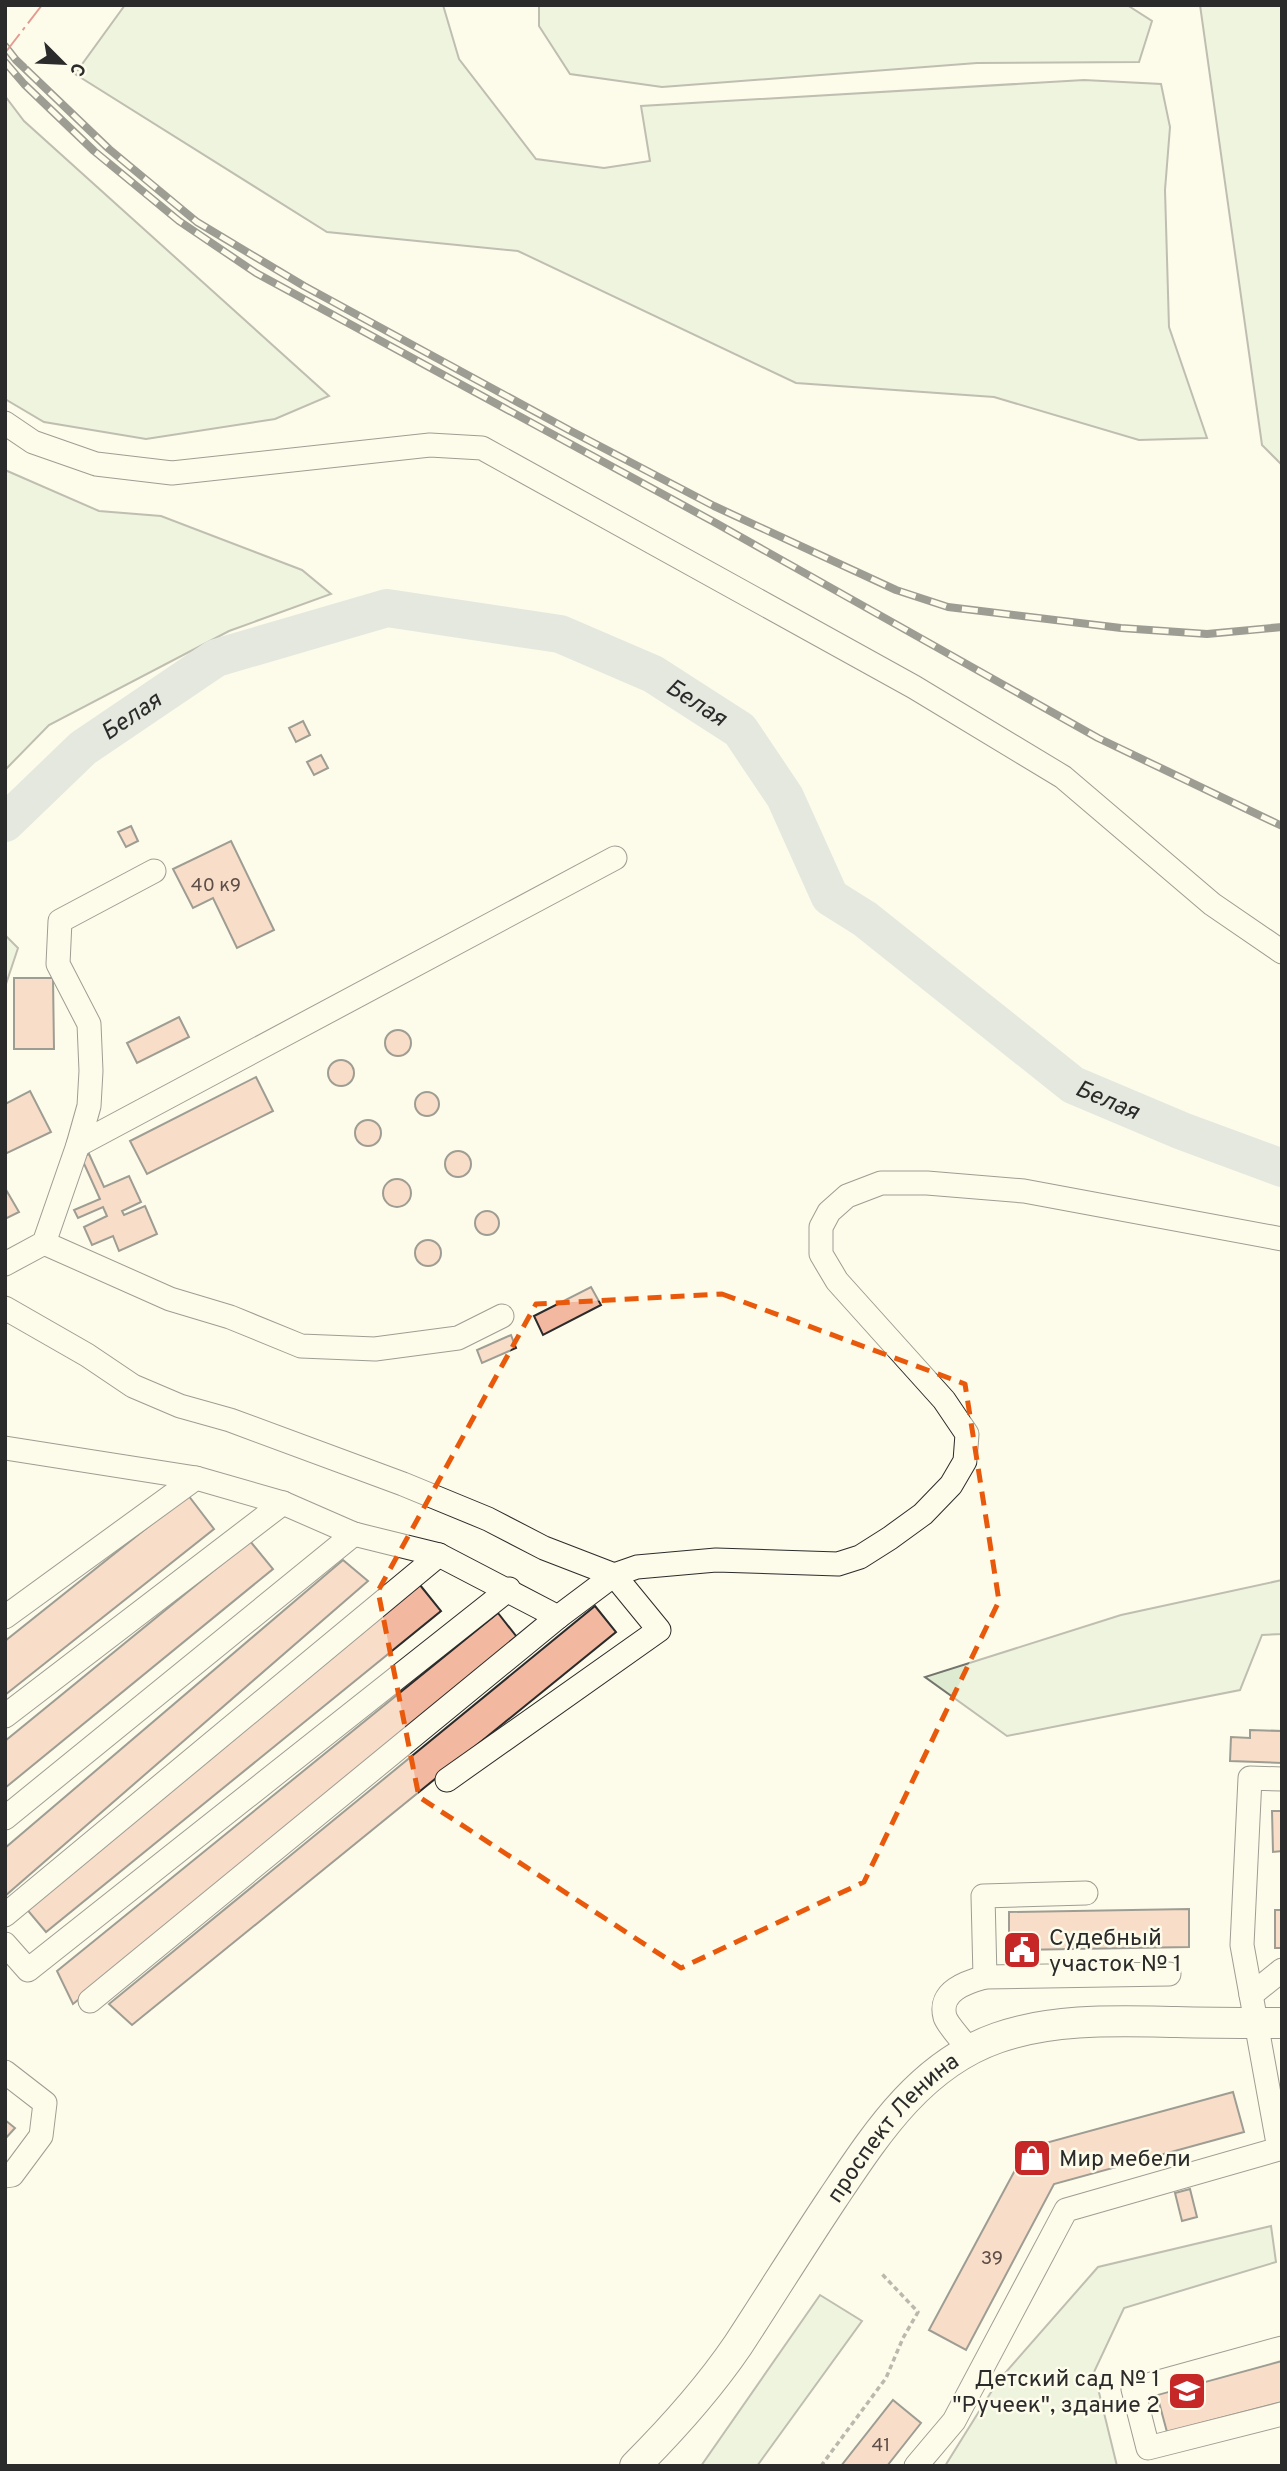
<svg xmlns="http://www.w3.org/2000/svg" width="1287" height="2471" font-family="Overpass,sans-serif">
  <rect width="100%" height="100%" fill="#fdfbea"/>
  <!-- green -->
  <g fill="#deebd1" stroke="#74746e" stroke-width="2">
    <path d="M125,5H443L459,59L536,159L604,168L650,161L641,106L1084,80L1161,84L1170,127L1165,190L1169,327L1207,438L1139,440L994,397L796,383L518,251L327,232L75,74Z"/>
    <path d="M539,5H1127L1152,21L1139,62L977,63L662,87L570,74L539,26Z"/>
    <path d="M1200,5H1282V465L1262,445Z"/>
    <path d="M5,96L24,121L329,396L275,419L146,439L44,422L5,399Z"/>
    <path d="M5,470L99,511L161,516L302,570L331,594L229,631L49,725L5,770Z"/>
    <path d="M5,935L18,948L5,987Z"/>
    <path d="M1282,1580V1634L1262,1635L1240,1690L1007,1736L925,1677L1121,1615Z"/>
    <path d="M1271,2226L1276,2262L1124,2308L1094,2372L1117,2466H945L998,2381L1098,2267Z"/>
    <path d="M820,2295L862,2321L757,2466H701Z"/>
  </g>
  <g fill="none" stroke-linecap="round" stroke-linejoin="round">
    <!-- river -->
    <path stroke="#c7d0d0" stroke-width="38" id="s1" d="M5,823L83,748L216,658L387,608L560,634L653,674L740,730L785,797L830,897L865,919L1073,1085L1182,1131L1282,1168"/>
  </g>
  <!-- building -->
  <g fill="#f2b8a0" stroke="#2b2b2b" stroke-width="2">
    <path d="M303,721L310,735L296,742L289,728Z"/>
    <path d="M321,755L328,768L314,775L307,762Z"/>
    <path d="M131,826L138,841L126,847L118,832Z"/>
    <path d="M231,841L274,930L237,948L213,898L193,908L173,869Z"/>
    <path d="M14,978H53L54,1049H14Z"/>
    <path d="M179,1017L189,1037L137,1063L127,1043Z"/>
    <circle cx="398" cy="1043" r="13"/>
    <circle cx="341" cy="1073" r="13"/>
    <path d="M256,1077L273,1111L147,1174L130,1141Z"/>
    <path d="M30,1091L51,1132L5,1154V1104Z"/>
    <circle cx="427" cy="1104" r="12"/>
    <circle cx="368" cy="1133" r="13"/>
    <circle cx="458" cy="1164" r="13"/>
    <path d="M89,1154L104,1187L129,1176L141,1202L122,1211L124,1215L145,1206L157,1234L119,1251L113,1236L92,1245L84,1227L107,1216L103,1207L78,1218L74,1210L100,1199L81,1157Z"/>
    <circle cx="397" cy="1193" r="14"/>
    <path d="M5,1188L19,1212L5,1219Z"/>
    <circle cx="487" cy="1223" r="12"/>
    <circle cx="428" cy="1253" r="13"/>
    <path d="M591,1287L601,1305L543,1335L534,1316Z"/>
    <path d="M511,1335L516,1348L482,1363L477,1350Z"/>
    <path d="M188,1495L214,1529L5,1695V1641Z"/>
    <path d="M250,1541L273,1569L5,1788V1741Z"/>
    <path d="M343,1560L368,1581L5,1896V1848Z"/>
    <path d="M420,1585L441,1611L46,1932L24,1906Z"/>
    <path d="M595,1606L616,1632L132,2025L109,2004Z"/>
    <path d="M498,1613L520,1641L73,2004L57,1971Z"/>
    <path d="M1250,1730L1282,1731V1763L1230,1761L1231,1737L1250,1738Z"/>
    <path d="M1272,1811H1282V1851L1273,1852Z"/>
    <path d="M1189,1909V1947L1009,1950V1912Z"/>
    <rect x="1275" y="1910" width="7" height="38"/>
    <path d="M1233,2092L1244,2132L1054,2184L966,2350L929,2330L1027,2148Z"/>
    <path d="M5,2120L15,2128L5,2139Z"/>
    <path d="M1190,2189L1197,2217L1182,2221L1175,2193Z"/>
    <path d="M1282,2361V2402L1167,2432L1157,2395Z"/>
    <path d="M893,2400L921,2423L887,2466H841Z"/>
  </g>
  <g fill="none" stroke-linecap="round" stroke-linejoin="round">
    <defs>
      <g id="minor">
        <path d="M5,423L33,442L96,464L172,473L430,445L482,448L914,687L1063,777L1212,904L1282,952"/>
        <path d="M78,1145L615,858"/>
        <path d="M44,1243L170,1299L230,1317L301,1346L375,1349L458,1338L502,1316"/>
        <path d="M5,1264L44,1243L78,1145L89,1106L91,1071L89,1024L58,964L60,921L154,871"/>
        <path d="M5,1308L87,1355L133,1386L180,1406L230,1420L403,1484L488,1519L544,1548L614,1575L659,1630L447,1780"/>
        <path d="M5,1448L196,1478L283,1503L354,1534L439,1555L558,1617L614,1575L637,1567L716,1560L838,1564L860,1557L890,1538L923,1514L951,1485L965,1461L967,1434L944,1400L837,1281L821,1254V1227L829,1212L847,1196L881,1183H927L1024,1191L1282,1239"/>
        <path d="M5,1617L196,1478"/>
        <path d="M5,1716L283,1503"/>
        <path d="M5,1818L354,1534"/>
        <path d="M5,1915L439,1555"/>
        <path d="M5,1944L28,1970L509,1589"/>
        <path d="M985,1977L1169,1974"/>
        <path d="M1251,1995L1282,1970"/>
        <path d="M90,2001L558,1617"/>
        <path d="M969,2050C964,2042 948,2026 945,2017C938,1991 967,1982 985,1977L983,1896L1086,1893"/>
        <path d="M5,2072L45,2103L41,2136L12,2175L5,2176"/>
        <path d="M1282,2348L1133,2389L1148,2448L1282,2414"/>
        <path d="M916,2466L954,2421L1066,2210L1279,2149L1242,1945L1250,1778L1282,1779"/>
      </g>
      <g id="major">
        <path id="s2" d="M635,2466C673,2428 708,2389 738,2345C770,2296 801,2246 833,2198C876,2134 920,2065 997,2038C1053,2018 1117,2021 1176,2022C1211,2023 1246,2023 1282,2023"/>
      </g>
    </defs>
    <!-- minor casing -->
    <use href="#minor" stroke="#2b2b2b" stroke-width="25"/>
    <!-- major casing -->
    <use href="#major" stroke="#2b2b2b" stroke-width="32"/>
    <!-- path -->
    <path stroke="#6a6964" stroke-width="3.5" stroke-dasharray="5 3.5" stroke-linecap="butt" d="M821,2466L886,2378L903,2338L918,2312L881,2273"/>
    <!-- minor -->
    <use href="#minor" stroke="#fdfbea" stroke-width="23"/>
    <!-- major -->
    <use href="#major" stroke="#fdfbea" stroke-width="30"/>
    <defs>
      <g id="rail">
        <path d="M5,46L16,60L109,149L197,222L304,286L569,430L714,506L896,590L948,607L1121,628L1207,634L1282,627"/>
        <path d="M5,62L24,84L94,151L179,221L256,273L714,522L1098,738L1282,826"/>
      </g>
    </defs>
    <!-- rail casing -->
    <use href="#rail" stroke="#2b2b2b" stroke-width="8"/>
    <!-- rail -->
    <use href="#rail" stroke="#fdfbea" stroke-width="5" stroke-dasharray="16" stroke-linecap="butt"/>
    <!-- power -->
    <path stroke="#c62828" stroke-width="2" stroke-dasharray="24 5 3.5 5" stroke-linecap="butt" d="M5,53L42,5"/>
  </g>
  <!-- marked area -->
  <path d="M0 0H1287V2471H0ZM722,1294L965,1384L999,1601L864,1882L681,1968L419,1797L378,1591L536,1304Z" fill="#fdfbea" fill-opacity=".55" fill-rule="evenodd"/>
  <path fill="none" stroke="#e8590c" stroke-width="5" stroke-dasharray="14 9" stroke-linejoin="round" d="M722,1294L965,1384L999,1601L864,1882L681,1968L419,1797L378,1591L536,1304Z"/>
  <!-- icons -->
  <defs>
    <symbol id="civic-square" viewBox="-11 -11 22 22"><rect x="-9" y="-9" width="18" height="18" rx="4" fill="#c62828" stroke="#fdfbea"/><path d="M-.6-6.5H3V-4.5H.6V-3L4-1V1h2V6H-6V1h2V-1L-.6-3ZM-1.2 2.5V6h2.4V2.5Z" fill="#fff"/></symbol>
    <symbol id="shop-square" viewBox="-11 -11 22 22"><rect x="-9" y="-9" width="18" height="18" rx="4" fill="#c62828" stroke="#fdfbea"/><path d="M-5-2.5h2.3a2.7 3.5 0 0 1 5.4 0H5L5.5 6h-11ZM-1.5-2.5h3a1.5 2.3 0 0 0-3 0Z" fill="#fff"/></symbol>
    <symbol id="school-square" viewBox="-11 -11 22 22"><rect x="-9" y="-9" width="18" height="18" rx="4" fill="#c62828" stroke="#fdfbea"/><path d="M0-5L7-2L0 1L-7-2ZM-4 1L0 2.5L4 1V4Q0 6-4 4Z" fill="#fff"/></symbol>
  </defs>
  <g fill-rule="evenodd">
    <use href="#civic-square" x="1000" y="1928" width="44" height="44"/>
    <use href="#shop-square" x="1010" y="2136" width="44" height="44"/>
    <use href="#school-square" x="1165" y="2369" width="44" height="44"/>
  </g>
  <g text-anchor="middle" stroke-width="5" stroke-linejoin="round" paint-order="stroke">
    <!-- number labels -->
    <g font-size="19" fill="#5d4e48">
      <text x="216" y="891">40 к9</text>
      <text x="992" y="2264">39</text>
      <text x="881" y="2451">41</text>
    </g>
    <!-- poi labels -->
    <g font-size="23" fill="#2b2b2b" stroke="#fdfbea" text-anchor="start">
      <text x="1049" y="1945">Судебный<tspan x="1049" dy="26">участок № 1</tspan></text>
      <text x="1059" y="2166">Мир мебели</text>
      <text x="1160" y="2386" text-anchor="end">Детский сад № 1<tspan x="1160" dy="26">"Ручеек", здание 2</tspan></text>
    </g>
    <!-- street labels -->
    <g font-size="23" fill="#2b2b2b" stroke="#fdfbea">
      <text dy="8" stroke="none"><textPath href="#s2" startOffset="427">проспект Ленина</textPath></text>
    </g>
    <!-- water labels -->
    <g font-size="24" font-style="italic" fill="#2b2b2b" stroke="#fdfbea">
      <text dy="8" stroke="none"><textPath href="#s1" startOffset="775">Белая</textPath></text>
      <text dy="8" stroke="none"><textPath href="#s1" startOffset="166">Белая</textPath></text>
      <text dy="8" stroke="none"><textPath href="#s1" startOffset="1362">Белая</textPath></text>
    </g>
  </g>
  <!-- border -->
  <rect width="1287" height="2471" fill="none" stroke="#2b2b2b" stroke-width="14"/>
  <!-- north arrow -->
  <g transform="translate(63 63) rotate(114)" stroke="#fdfbea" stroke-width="5" paint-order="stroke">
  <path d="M0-5L12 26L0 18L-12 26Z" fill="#2b2b2b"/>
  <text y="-10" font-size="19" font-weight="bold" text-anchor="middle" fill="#2b2b2b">С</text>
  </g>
</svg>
